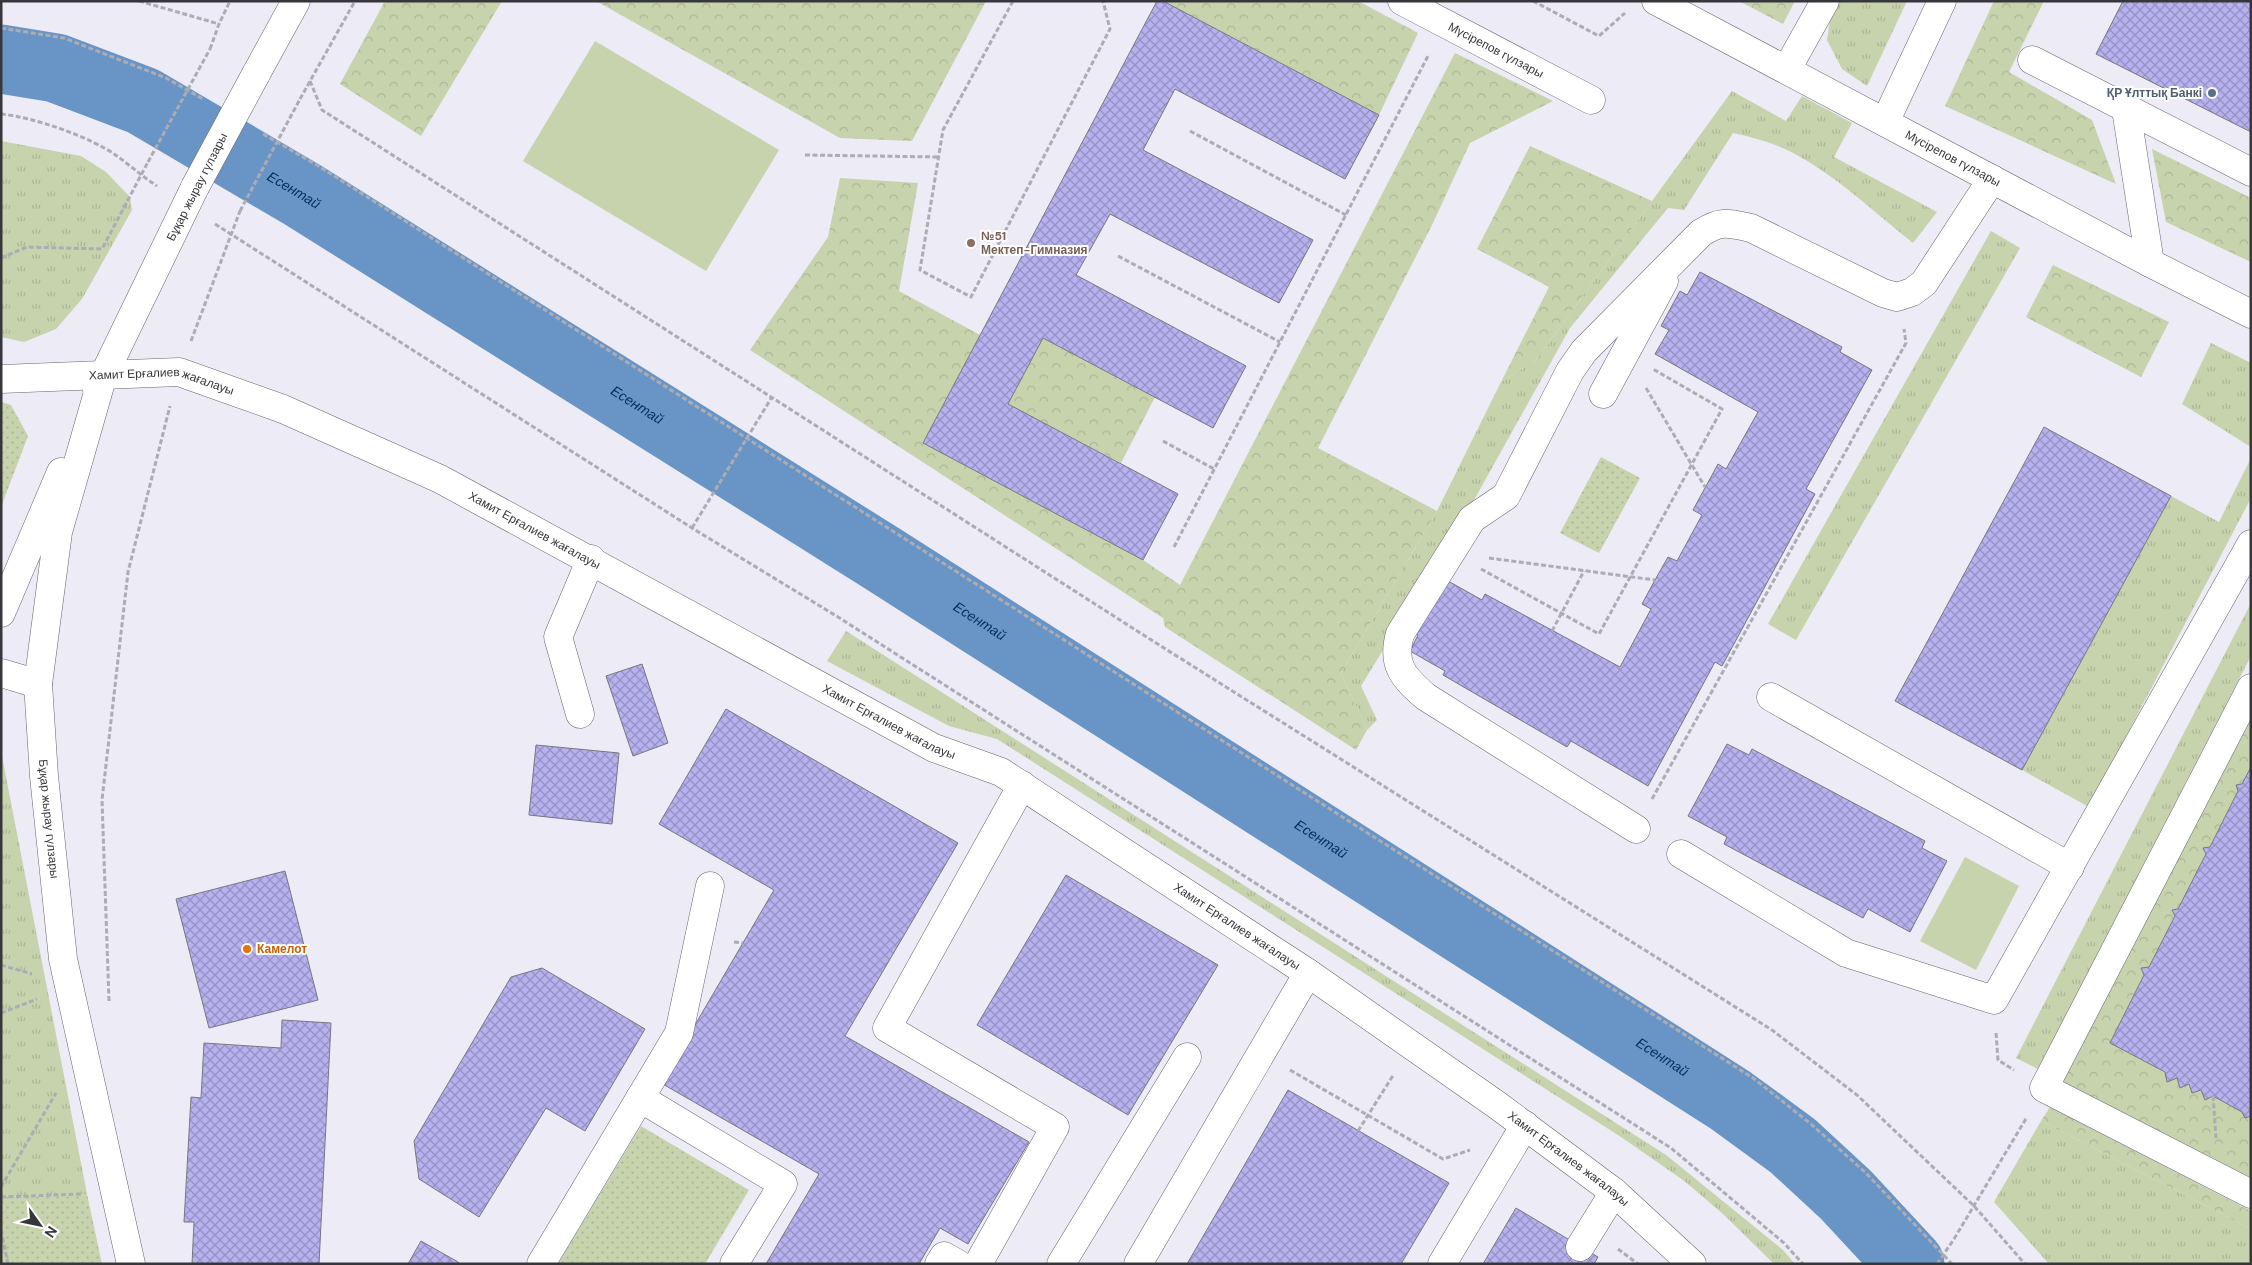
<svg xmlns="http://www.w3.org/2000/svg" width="2252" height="1265" font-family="'DM Sans',sans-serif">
  <defs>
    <pattern id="grass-tufts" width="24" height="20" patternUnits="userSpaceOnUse" patternTransform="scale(1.25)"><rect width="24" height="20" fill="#c7d3ad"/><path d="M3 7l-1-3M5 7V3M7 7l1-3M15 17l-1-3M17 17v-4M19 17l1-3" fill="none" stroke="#acb696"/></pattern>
    <pattern id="forest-crowns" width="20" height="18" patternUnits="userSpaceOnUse" patternTransform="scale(1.25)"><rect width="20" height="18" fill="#c7d3ad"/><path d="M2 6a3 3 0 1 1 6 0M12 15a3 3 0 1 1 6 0" fill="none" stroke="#acb696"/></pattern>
    <pattern id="park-dots" width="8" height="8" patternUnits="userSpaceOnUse" patternTransform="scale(1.25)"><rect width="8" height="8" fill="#c7d3ad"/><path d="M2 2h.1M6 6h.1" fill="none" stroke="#acb696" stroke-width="1.8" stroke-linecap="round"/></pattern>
    <pattern id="building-cross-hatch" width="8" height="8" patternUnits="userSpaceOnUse" patternTransform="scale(1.25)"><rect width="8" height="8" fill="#b7b1ef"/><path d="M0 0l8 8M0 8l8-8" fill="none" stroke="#9691c3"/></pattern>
  </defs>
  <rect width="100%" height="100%" fill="#ecebf6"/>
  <!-- grass -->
  <g fill="url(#grass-tufts)">
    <path d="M1838,1H1907L1867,86L1842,69L1827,40L1831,14Z"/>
    <path d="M1732,91L1786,121L1802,96L1852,123L1834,157L1937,212L1913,243C1875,213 1838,177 1795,154C1775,143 1755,138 1733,133L1684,210L1668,208L1570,328L1469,509L1361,686L1377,720L1367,730L1341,673L1437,511L1501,382L1537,359Z"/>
    <path d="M1,141L81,156L106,172L130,197L132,210L82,299L56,329L24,342L1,337Z"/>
    <path d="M1991,231L2020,248L1796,640L1768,624Z"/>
    <path d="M2211,343L2251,363V447L2182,404Z"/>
    <path d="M2251,458V498L2089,807L2022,770L2171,496L2219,522Z"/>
    <path d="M2251,603V656L2038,1069L2016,1058Z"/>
    <path d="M846,631L1666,1155L1783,1250L1795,1264H1774L1722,1213L1683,1180L1621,1137L997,739L949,726L827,661Z"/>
    <path d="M1,751L87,1194L1,1197Z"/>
    <path d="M2041,1121L2251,1229V1264H2049L1994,1202Z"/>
  </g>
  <!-- forest -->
  <g fill="url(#forest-crowns)">
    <path d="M385,1H502L421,136L340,84Z"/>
    <path d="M596,1H986L912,141L840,138Z"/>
    <path d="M1163,1H1358L1418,33L1379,115Z"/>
    <path d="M1739,1H1795L1783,24Z"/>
    <path d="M1994,1H2044L2009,72L2092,120L2116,184L1945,106Z"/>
    <path d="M1455,53L1553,101L1470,143L1432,225L1318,448L1437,511L1341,673L1367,730L1356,750L1165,627L1163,618L750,350L828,237L840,178L918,183L899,291L980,335L923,443L1143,560L1180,585Z"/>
    <path d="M1530,146L1652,201L1537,359L1501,382L1549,287L1477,249Z"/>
    <path d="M2152,149L2251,198V262L2166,222Z"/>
    <path d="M2053,265L2169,322L2141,377L2026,317Z"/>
    <path d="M1043,338L1155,397L1121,463L1008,404Z"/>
    <path d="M2251,709V767L2242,784L2236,786L2238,791L2210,847L2204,848L2206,854L2178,909L2172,910L2175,916L2149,967L2141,968L2144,975L2110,1043L2165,1072L2168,1081L2177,1078L2180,1088L2189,1084L2192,1093L2201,1090L2205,1099L2213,1096L2242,1112L2245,1118L2251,1116V1178L2061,1081Z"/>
    <path d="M2050,1107L2251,1211V1229L2041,1121Z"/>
  </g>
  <!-- park -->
  <g fill="url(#park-dots)">
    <path d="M1,402L11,405L28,436L1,507Z"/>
    <path d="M1601,457L1640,478L1599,553L1560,533Z"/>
    <path d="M641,1126L749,1190L705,1264H558Z"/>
    <path d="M87,1194L102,1264H1V1197Z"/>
  </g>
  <!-- garden -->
  <g fill="#c7d3ad">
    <path d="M595,41L779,150L706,271L523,161Z"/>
    <path d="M1965,857L2019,886L1976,970L1920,941Z"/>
  </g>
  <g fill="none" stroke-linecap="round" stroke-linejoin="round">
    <!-- river -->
    <path stroke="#6995c6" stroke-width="69" id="s1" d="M1,59L56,68L143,101L303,195L883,559L1730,1100L1793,1146L1846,1195L1910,1264"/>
  </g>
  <!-- building -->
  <g fill="url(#building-cross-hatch)" stroke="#777681">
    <path d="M1157,1H1163L1379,115L1345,179L1175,89L1143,150L1313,240L1279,303L1110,214L1076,275L1246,366L1213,428L1043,338L1008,404L1178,494L1143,560L923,443Z"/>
    <path d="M2123,1H2251V132L2096,54Z"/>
    <path d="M1700,272L1842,347L1840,352L1872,370L1806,489L1815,494L1722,666L1715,662L1648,786L1571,741L1567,747L1443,675L1445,671L1410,651L1418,635L1413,632L1448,581L1482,600L1485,594L1620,667L1651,609L1642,604L1655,580L1668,557L1677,561L1702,515L1693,510L1718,464L1726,469L1758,412L1655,354L1669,330L1661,326L1680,291L1687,295Z"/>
    <path d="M2044,427L2171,496L2022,770L1895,701Z"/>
    <path d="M642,664L668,743L633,756L606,676Z"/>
    <path d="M726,709L958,843L845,1036L1029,1142L968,1244L940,1228L919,1264H766L819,1174L661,1083L774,890L659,824Z"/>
    <path d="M1727,744L1749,755L1752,749L1925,841L1922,848L1947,861L1910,932L1868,909L1863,918L1724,844L1727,837L1688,816Z"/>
    <path d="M536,745L619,753L612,824L529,815Z"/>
    <path d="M2251,767V1116L2245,1118L2242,1112L2213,1096L2205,1100L2201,1090L2192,1093L2189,1084L2180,1088L2177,1078L2167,1082L2165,1072L2110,1043L2144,975L2141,968L2149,967L2175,916L2172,910L2178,909L2206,854L2203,848L2210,847L2238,791L2236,785L2242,784Z"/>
    <path d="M285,871L318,1000L209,1028L176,899Z"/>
    <path d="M1066,875L1218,965L1128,1115L977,1025Z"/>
    <path d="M542,968L645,1029L585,1131L546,1108L479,1217L419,1179L414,1141L511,977Z"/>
    <path d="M282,1020L331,1023L319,1264H192L194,1222H184L191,1097L201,1098L204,1043L281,1048Z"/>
    <path d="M1288,1090L1449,1183L1401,1264H1187Z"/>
    <path d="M1516,1208L1598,1257L1594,1264H1483Z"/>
    <path d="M421,1241L458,1262L460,1264H408Z"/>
  </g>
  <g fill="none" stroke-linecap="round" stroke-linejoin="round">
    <defs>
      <g id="minor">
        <path id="s2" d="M1402,1L1591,100"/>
        <path id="s3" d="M1656,1L2150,263L2251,314"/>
        <path d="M2032,60L2251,172"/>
        <path d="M1787,69L1825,1"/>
        <path d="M256,74L296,1"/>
        <path d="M2126,109L2150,263"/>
        <path d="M1885,122L1942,1"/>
        <path id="s4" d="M103,375L58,532L38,684L44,776L63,959L131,1264"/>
        <path id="s5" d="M1,379L179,372L283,409L440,479L934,748L1001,772L1308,973L1497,1105L1614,1192L1692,1264"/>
        <path d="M97,389L195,187"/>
        <path d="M1603,394L1664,281"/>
        <path d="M1,613L61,472"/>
        <path d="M1,673L38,684"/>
        <path d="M2251,688L2044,1088L2251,1194"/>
        <path d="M1771,697L2070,867"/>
        <path d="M580,714L558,637L591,559"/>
        <path d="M1636,829L1426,697C1404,678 1391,665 1400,634L1472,519L1506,496L1570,371L1584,351L1701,233C1721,220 1728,223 1751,228L1883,293L1897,297L1912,292L1924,283L1992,179"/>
        <path d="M1681,854L1846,953L1994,1000L2251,544"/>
        <path d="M640,1098L783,1184L734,1264"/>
        <path d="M1580,1247L1614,1192"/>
        <path d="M541,1264L679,1033L710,886"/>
        <path d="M939,1264L944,1256L958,1264"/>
        <path d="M978,1264L1055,1127L887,1028L1022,785"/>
        <path d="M1061,1264L1187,1057"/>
        <path d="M1138,1264L1308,973"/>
        <path d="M1442,1264L1525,1125"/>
      </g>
    </defs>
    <!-- minor casing -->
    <use href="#minor" stroke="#65656f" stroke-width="29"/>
    <!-- path -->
    <g stroke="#acacb4" stroke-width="3" stroke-dasharray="5 2.5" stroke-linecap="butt">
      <path d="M139,1L219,24"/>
      <path d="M1013,1L943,130L920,270L971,297L1110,29L1103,1"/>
      <path d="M1533,1L1599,36L1625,13"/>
      <path d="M1,28L64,38L166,78L203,99"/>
      <path d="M210,49L219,24L230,1"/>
      <path d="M310,81L322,110L1156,643L1772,1030L1857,1095L1974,1206L2025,1264"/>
      <path d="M300,99L355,1"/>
      <path d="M1,114C33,117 91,137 117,156C131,166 143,177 157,186"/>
      <path d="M1190,131L1346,215"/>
      <path d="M263,134L317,165L1753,1078L1811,1124L1866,1173L1952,1264"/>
      <path d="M805,155L939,157"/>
      <path d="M215,224L692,528L838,617L1671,1148L1784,1243L1803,1264"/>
      <path d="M1118,256L1280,342"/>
      <path d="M1,258L27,247L102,249L148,162"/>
      <path d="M191,341L240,211"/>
      <path d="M1646,388L1705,487"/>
      <path d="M1163,441L1214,469"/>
      <path d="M1174,547L1429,54"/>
      <path d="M1489,558L1655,580"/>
      <path d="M1481,569L1599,634L1722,409L1653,369"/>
      <path d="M1552,631L1584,571"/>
      <path d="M1652,799L1906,343L1904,329"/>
      <path d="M734,942L743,943"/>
      <path d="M1,965L32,974"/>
      <path d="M109,1001L102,800L128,572L170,406"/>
      <path d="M1,1013L37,999"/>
      <path d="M1996,1033L1998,1060L2014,1070"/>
      <path d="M1290,1070L1443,1159L1470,1150"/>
      <path d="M2213,1096L2216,1138"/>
      <path d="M1358,1131L1394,1074"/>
      <path d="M1,1187L56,1093"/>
      <path d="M1,1197L82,1194"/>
      <path d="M1,1230L8,1264"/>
      <path d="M1954,1239L2027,1117"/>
      <path d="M1618,1249L1638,1264"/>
    </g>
    <!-- minor -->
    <use href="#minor" stroke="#fff" stroke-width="28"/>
    <defs>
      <path id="minor-bridge" d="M195,187L256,74"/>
    </defs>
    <!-- minor-bridge casing -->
    <use href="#minor-bridge" stroke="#65656f" stroke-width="29" stroke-linecap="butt"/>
    <!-- path-bridge -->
    <g stroke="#acacb4" stroke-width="3" stroke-dasharray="5 2.5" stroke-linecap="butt">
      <path d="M148,162L210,49"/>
      <path d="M240,211L300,99"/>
      <path d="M692,528L772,397"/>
      <path d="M1937,1264L1954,1239"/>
    </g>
    <!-- minor-bridge -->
    <use href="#minor-bridge" stroke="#fff" stroke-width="28"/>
  </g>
  <!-- markers -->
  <circle fill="#5c6f8a" stroke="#fff" stroke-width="2" cx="2212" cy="93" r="5"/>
  <circle fill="#8d6e63" stroke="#fff" stroke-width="2" cx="971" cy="243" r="5"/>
  <circle fill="#e8710a" stroke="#fff" stroke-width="2" cx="247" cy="949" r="5"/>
  <g text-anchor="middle" stroke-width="4" stroke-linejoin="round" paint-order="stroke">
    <!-- street labels -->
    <g font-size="12" fill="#37373b" stroke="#fff">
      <text dy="4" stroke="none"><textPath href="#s2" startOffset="106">Мүсірепов гүлзары</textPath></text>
      <text dy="4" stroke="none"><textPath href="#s3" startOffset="336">Мүсірепов гүлзары</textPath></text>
      <text transform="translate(197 187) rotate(-63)" y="4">Бұқар жырау гүлзары</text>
      <text dy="4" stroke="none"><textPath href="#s5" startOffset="162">Хамит Ерғалиев жағалауы</textPath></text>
      <text dy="4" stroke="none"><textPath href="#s5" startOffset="568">Хамит Ерғалиев жағалауы</textPath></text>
      <text dy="4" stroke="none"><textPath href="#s5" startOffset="971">Хамит Ерғалиев жағалауы</textPath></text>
      <text dy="4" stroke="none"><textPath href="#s4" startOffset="452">Бұқар жырау гүлзары</textPath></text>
      <text dy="4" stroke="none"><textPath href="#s5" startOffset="1376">Хамит Ерғалиев жағалауы</textPath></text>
      <text dy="4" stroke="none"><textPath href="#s5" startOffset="1781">Хамит Ерғалиев жағалауы</textPath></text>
    </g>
    <!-- service labels -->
    <g font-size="12" font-weight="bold" fill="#4e5e75" stroke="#fff" text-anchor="end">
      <text x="2202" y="97">ҚР Ұлттық Банкі</text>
    </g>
    <!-- education labels -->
    <g font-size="12" font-weight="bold" fill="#785e54" stroke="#fff" text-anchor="start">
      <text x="981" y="240">№51<tspan x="981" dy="14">Мектеп-Гимназия</tspan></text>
    </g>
    <!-- food labels -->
    <g font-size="12" font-weight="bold" fill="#c56008" stroke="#fff" text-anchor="start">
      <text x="257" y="953">Камелот</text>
    </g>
    <!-- water labels -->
    <g font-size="14" font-style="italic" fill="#002e5c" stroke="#fff">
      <text dy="5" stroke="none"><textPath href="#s1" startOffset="324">Есентай</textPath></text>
      <text dy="5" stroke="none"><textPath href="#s1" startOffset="729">Есентай</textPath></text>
      <text dy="5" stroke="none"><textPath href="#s1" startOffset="1134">Есентай</textPath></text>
      <text dy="5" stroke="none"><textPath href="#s1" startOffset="1539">Есентай</textPath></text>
      <text dy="5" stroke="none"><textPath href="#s1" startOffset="1944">Есентай</textPath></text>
    </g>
  </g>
  <!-- border -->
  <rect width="2252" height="1265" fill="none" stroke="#37373b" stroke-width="5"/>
  <!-- north arrow -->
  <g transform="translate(40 1225) rotate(123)" stroke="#ffffff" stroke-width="4" paint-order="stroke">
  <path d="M0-4L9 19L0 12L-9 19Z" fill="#37373b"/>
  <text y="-8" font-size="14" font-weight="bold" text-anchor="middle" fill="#37373b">N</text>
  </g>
</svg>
